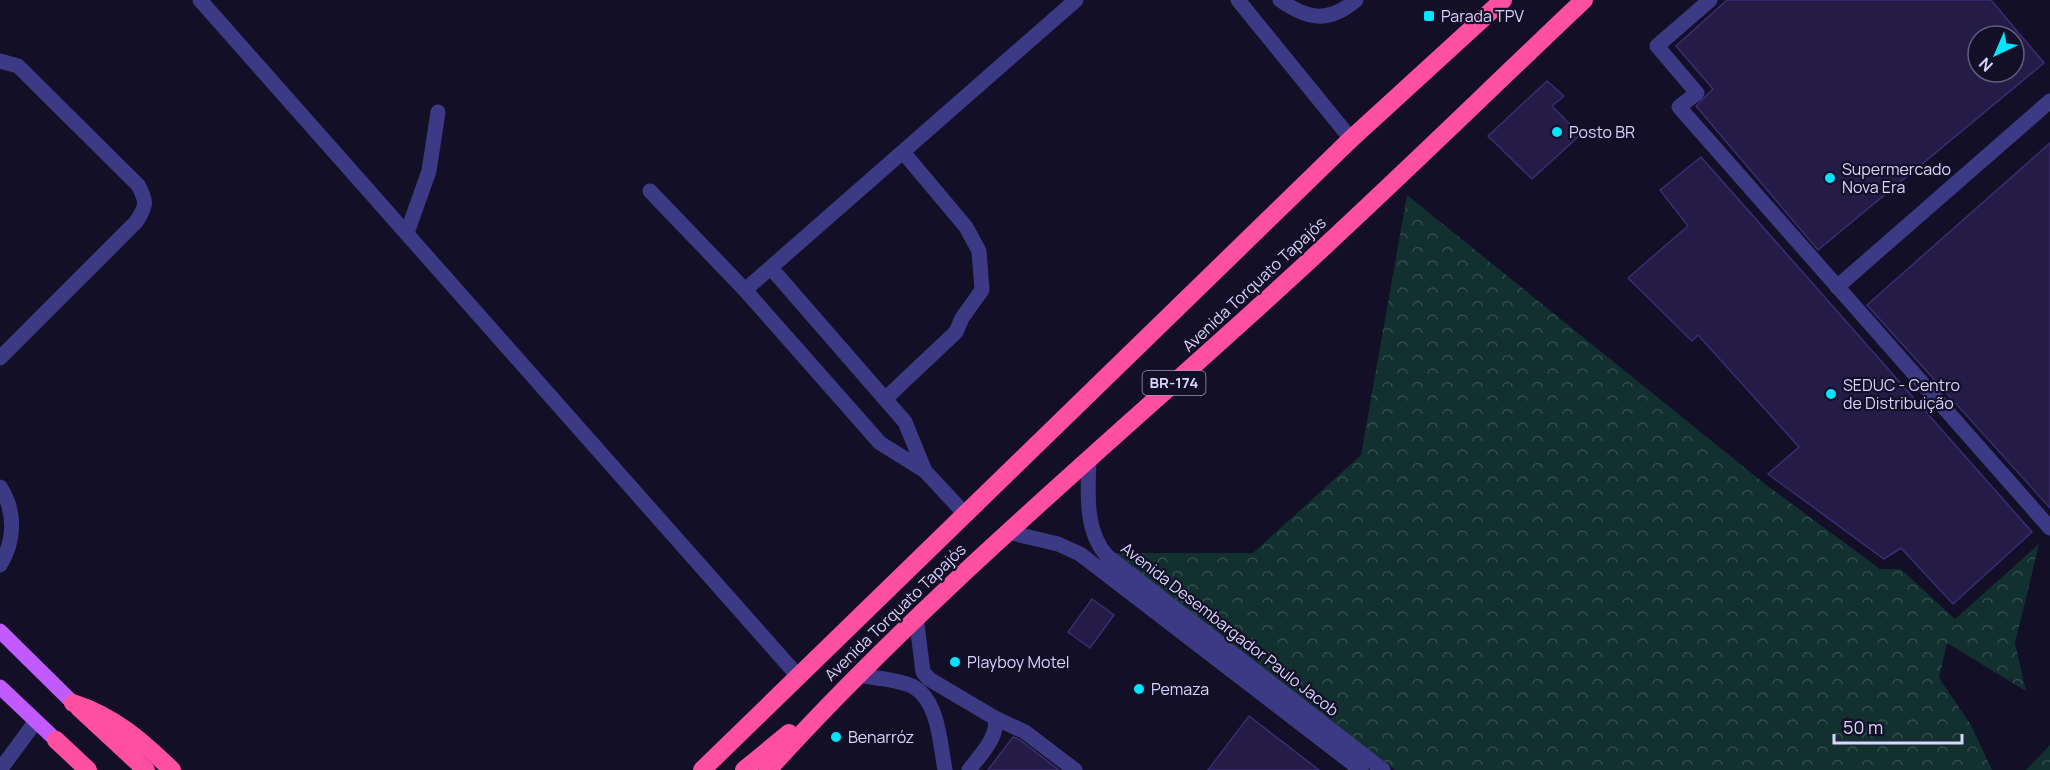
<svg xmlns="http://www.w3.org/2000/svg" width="2050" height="770" font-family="Manrope,sans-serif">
  <defs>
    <pattern id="forest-crowns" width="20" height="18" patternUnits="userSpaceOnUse" patternTransform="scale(1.5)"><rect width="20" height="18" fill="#12302f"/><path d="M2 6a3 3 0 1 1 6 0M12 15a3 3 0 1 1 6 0" fill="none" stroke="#344d4e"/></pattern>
  </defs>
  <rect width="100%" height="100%" fill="#130f26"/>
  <!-- forest -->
  <g fill="url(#forest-crowns)">
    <path d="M1407,195L1765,484L1880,569H1901L1955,619L2039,544L2015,643L2026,691L1947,643L1939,678L1971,725L1992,770H1395L1105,553H1253L1361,455Z"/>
    <path d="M2050,745V770H2026Z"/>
  </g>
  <!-- building -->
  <g fill="#241b47" stroke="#3b2d73" stroke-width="1.5" fill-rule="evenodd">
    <path d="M1727,0H1991L2044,63L1818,250L1696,106L1713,89L1676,46ZM1978,36H2014V72H1978Z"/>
    <path d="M1547,81L1564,96L1552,106L1580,135L1532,179L1488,136Z"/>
    <path d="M2050,143V508L1867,305Z"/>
    <path d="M1701,157L2032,532L1953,604L1901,548L1884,559L1768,474L1799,447L1698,335L1692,341L1628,278L1688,226L1660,190Z"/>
    <path d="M1092,599L1114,615L1090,648L1068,632Z"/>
    <path d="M1249,716L1319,770H1208Z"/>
    <path d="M1013,737L1020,740L1059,770H988Z"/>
  </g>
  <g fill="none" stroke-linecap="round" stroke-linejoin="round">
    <!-- minor -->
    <g stroke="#3d3a85" stroke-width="15">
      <path d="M200,0L797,675"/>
      <path d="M1238,0L1351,139"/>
      <path d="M1280,0C1308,20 1329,23 1356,0"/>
      <path d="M1710,0L1657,46L1697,93L1679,107L2050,528"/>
      <path d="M0,61L18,66L138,185C147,201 147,206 136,222L0,358"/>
      <path d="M650,191L745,290L880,443L925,471L966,515"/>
      <path d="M407,233L429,171L438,112"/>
      <path d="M771,268L905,422L925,471"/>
      <path d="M1837,287L2050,101"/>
      <path d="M745,290L1076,0"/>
      <path d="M885,399L956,332L962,318L982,290L979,251L966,227L903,152"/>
      <path d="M1089,459C1088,491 1084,530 1107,556L1383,770"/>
      <path d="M0,487C16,511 15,541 0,565"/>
      <path d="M1008,532L1058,544L1080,554L1361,770"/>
      <path d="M916,617L923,672L929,679L995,718C999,737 980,755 969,770"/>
      <path d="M857,675C874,678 896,679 912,686C939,700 940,744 945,770"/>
      <path d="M995,718L1025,732L1075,770"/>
      <path d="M0,770L36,721"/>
    </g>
    <!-- major -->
    <g stroke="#c25bff" stroke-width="15">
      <path d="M0,631L73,703"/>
      <path d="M0,687L56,740"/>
    </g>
    <!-- highway -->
    <g stroke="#ff4fa3" stroke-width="18">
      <path d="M73,703C114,716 142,741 172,770"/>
      <path d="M79,708L146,770"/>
      <path d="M56,740L88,770"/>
      <path d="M702,770L1351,139L1503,0"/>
      <path d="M744,770L789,733"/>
      <path d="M768,770C921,601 1096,455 1264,302C1373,204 1477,101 1584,0"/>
    </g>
  </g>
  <!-- markers -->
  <g fill="#00e5ff" stroke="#130f26" stroke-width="2">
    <rect x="1423" y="10" width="12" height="12" rx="3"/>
    <circle cx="1557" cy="132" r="6"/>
    <circle cx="1830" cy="178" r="6"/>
    <circle cx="1831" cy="394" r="6"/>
    <circle cx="955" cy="662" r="6"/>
    <circle cx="1139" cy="689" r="6"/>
    <circle cx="836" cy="737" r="6"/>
  </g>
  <g text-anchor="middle" stroke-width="4.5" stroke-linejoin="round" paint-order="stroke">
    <!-- shield labels -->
    <rect fill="#130f26" stroke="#9e99be" stroke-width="1.5" x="1142.5" y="371" width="63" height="24" rx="4.5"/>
    <g font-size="15" font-weight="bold" fill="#d9d4ff">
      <text x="1174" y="388">BR-174</text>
    </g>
    <!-- poi labels -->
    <g font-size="16" fill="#d9d4ff" stroke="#130f26" text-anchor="start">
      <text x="1441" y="22">Parada TPV</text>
      <text x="1569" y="138">Posto BR</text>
      <text x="1842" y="175">Supermercado<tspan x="1842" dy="18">Nova Era</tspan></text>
      <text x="1843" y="391">SEDUC - Centro<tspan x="1843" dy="18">de Distribuição</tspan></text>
      <text x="967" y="668">Playboy Motel</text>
      <text x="1151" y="695">Pemaza</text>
      <text x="848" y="743">Benarróz</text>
    </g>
    <!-- street labels -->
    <g font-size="16" fill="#d9d4ff" stroke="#130f26">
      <text transform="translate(1254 284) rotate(-43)" y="6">Avenida Torquato Tapajós</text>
      <text transform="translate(895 612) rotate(-44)" y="6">Avenida Torquato Tapajós</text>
      <text transform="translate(1230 629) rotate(38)" y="6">Avenida Desembargador Paulo Jacob</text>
    </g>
  </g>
  <!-- north arrow -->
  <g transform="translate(1996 54) rotate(224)"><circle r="28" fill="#130f26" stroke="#625e7d" stroke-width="1.5"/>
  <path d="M0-4.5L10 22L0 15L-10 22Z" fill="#00e5ff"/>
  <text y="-9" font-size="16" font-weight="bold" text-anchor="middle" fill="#d9d4ff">N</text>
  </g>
  <!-- scale -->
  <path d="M1834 734v9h128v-9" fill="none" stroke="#d9d4ff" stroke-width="3"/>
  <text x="1843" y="734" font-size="18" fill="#d9d4ff" stroke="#130f26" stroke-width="4.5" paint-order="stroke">50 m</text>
</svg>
